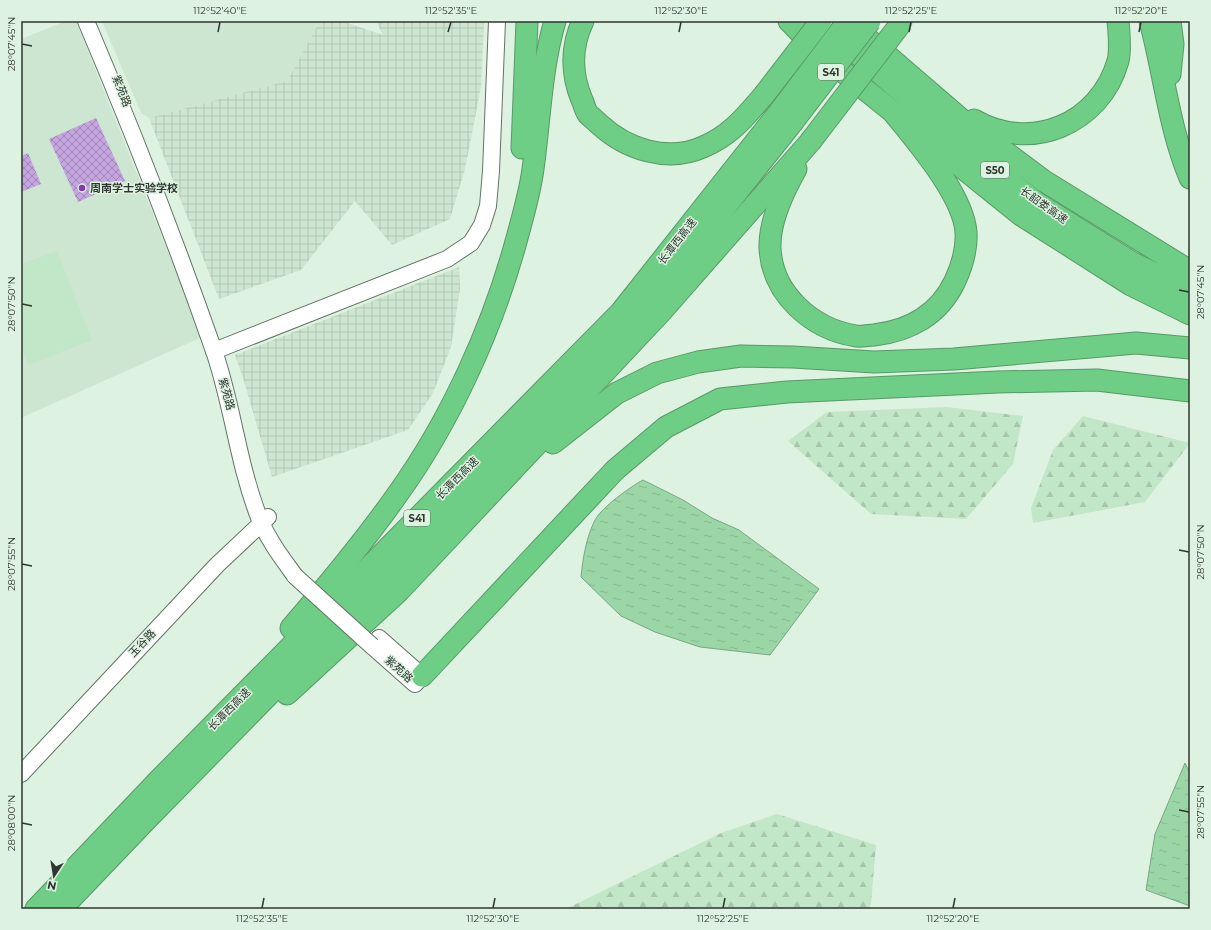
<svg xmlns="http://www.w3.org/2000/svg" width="1211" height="930" font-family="Montserrat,'Noto Sans SC',sans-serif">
  <defs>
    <pattern id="industrial-grid" width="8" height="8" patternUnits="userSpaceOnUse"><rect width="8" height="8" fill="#cde6d1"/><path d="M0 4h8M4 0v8" fill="none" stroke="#b0c6b4"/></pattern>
    <pattern id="forest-firs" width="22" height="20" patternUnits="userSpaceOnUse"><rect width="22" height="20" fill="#c2e6c8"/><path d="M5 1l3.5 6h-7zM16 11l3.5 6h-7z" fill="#a7c6ac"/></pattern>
    <pattern id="water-ripples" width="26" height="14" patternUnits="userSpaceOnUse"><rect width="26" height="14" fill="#9bd6a7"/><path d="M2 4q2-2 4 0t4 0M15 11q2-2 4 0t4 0" fill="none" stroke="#86b890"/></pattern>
    <pattern id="building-cross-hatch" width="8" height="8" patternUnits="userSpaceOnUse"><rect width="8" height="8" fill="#c5a5e0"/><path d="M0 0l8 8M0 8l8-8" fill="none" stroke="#a087b6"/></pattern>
  </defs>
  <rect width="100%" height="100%" fill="#def2e1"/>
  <!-- built -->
  <g fill="#cde6d1">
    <path d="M66,21H76L202,337L21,418V39Z"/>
    <path d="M102,21H320L287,81L149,118L141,113Z"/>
  </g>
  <!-- industrial -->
  <g fill="url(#industrial-grid)">
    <path d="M320,21H342L383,35L376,21H484L481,87L465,169L450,219L392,245L355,201L301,270L219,299L149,118L287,81Z"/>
    <path d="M459,267L460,289L451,347L433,393L408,430L272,477L243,378L235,355Z"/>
  </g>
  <!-- forest -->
  <g fill="url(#forest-firs)">
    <path d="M947,407L1023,416L1013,464L966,519L871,514L788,441L827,412Z"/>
    <path d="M1083,416L1190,443L1145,502L1033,523L1031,508L1053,450Z"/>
    <path d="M777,814L876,845L871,904L869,909H566L721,833Z"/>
  </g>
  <!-- park -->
  <path fill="#c2e6c8" d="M57,251L92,340L28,365L21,347V264Z"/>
  <!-- water -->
  <g fill="url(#water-ripples)" stroke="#7aa683">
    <path d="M643,480L683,500L712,518L739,530L819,589L770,655L700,647L655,632L621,616L581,577C583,558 586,538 595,520C602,507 630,487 643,480Z"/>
    <path d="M1185,763L1190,773V906L1146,890L1155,834Z"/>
  </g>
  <!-- building -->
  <g fill="url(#building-cross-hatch)">
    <path d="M96,118L125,181L78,202L49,139Z"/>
    <path d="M28,153L41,184L21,192V156Z"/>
  </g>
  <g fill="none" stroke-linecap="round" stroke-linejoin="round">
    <defs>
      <g id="secondary">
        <path d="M86,21C132,129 175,240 214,351C233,406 238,465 260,520C269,541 282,558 295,576"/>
        <path d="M214,351L447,259L471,243L482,225L488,206L491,171L497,21"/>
        <path d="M372,646L415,684L422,676L379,638"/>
        <path d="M21,774L217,565L268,517"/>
      </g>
      <g id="highway">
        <path d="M583,21C571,46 571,74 582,100C584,104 585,110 588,114C591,117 596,121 599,124C626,149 667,163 703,147C731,135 745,117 764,95"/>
        <path d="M789,21L821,54L1021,215L1131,285L1190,314"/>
        <path d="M847,21L962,120L1044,181L1190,271"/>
        <path d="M1150,21C1164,73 1169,128 1190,178"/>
        <path d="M1170,21L1173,44L1170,74"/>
        <path d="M837,36L941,126L1037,203L1131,262L1190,291"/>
        <path d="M974,120C1031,153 1100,124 1118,61C1121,49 1119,33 1118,21"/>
        <path d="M522,148L527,21"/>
        <path d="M796,169C783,192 769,221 770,248C772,294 812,329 856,336C861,337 868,335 874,335C909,331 939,315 955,281C962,266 967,249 966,232C963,194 916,141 893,112"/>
        <path d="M553,443L617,393L657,373L698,362L741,356L793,357L874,362L954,359L1136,343L1190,348"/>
        <path d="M291,628C328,585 364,542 397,495C451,420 493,327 517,238C523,216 530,192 533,169C540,119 541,69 555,21"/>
        <path d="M422,676L615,470L666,427L720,399L787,392L998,382L1097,380L1190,391"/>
        <path d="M287,694L399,591L661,312L810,142"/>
        <path d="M36,909L159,780L621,312L780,111"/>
        <path d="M61,909L148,818L633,323L792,123"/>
      </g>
    </defs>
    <!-- secondary casing -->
    <use href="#secondary" stroke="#617364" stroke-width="18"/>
    <!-- highway casing -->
    <use href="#highway" stroke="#589967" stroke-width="23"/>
    <!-- secondary -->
    <use href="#secondary" stroke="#fff" stroke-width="16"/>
    <!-- highway -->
    <use href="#highway" stroke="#6ece85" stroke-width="21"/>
    <defs>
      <path id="secondary-bridge" d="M295,576L372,646"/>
      <g id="highway-bridge">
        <path d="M764,95L821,21"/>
        <path d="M780,111L848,21"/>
        <path d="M792,123L870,21"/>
        <path d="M810,142L902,22"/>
      </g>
    </defs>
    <!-- secondary-bridge casing -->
    <use href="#secondary-bridge" stroke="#617364" stroke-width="18" stroke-linecap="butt"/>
    <!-- highway-bridge casing -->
    <use href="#highway-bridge" stroke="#589967" stroke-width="23" stroke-linecap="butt"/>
    <!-- secondary-bridge -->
    <use href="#secondary-bridge" stroke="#fff" stroke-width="16"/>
    <!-- highway-bridge -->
    <use href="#highway-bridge" stroke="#6ece85" stroke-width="21"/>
  </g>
  <!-- ticks -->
  <path fill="none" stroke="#2e362f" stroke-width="1.5" d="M218,32L220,22M448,32L451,22M679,32L681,22M909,32L911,22M1139,32L1141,22M22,44L32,46M1179,290L1189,292M22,304L32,306M1179,550L1189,552M22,564L32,566M1179,810L1189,812M22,823L32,825M262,908L264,898M493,908L495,898M723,908L725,898M953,908L955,898"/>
  <!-- markers -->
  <circle fill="#813bae" stroke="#def2e1" stroke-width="1.5" cx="82" cy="188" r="4"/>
  <g text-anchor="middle" stroke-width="3" stroke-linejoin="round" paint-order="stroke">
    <!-- shield labels -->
    <g fill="#def2e1" stroke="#636e64" stroke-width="1">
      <rect x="818" y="64" width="26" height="16" rx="3"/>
      <rect x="981" y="162" width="28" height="16" rx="3"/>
      <rect x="404" y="510" width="26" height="16" rx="3"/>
    </g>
    <g font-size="10" font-weight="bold" fill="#2e362f">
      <text x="831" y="76">S41</text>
      <text x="995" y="174">S50</text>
      <text x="417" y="522">S41</text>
    </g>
    <!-- street labels -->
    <g font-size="11" fill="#2e362f" stroke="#def2e1">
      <text transform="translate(122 91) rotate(69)" y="4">紫苑路</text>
      <text transform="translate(1044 205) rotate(35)" y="4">长韶娄高速</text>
      <text transform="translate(677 241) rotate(-52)" y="4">长潭西高速</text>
      <text transform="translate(227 394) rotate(75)" y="4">紫苑路</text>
      <text transform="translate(457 478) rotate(-45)" y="4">长潭西高速</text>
      <text transform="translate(142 643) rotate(-46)" y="4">玉谷路</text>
      <text transform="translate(399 669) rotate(42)" y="4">紫苑路</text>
      <text transform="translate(229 709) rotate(-45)" y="4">长潭西高速</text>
    </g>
    <!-- poi labels -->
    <g font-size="11" font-weight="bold" fill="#2e362f" stroke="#def2e1" text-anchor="start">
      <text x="90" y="192">周南学士实验学校</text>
    </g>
  </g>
  <!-- border -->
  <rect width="1211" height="930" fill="none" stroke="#def2e1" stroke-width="44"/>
  <!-- north arrow -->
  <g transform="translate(54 876) rotate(192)" stroke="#def2e1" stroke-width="3" paint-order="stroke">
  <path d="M0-3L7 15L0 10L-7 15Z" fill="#2e362f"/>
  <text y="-6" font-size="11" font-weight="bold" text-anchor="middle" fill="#2e362f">N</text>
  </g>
  <rect x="22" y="22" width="1167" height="886" fill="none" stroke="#2e362f" stroke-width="1.5"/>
  <g font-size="10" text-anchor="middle" fill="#2e362f">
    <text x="220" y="14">112°52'40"E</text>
    <text x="451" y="14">112°52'35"E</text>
    <text x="681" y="14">112°52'30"E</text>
    <text x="911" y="14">112°52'25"E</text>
    <text x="1141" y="14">112°52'20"E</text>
    <text transform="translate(11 44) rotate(-90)" y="4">28°07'45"N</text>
    <text transform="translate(1200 292) rotate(-90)" y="4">28°07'45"N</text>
    <text transform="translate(11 304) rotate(-90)" y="4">28°07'50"N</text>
    <text transform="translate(1200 552) rotate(-90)" y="4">28°07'50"N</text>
    <text transform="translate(11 564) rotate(-90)" y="4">28°07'55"N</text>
    <text transform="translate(1200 812) rotate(-90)" y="4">28°07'55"N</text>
    <text transform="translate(11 823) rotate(-90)" y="4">28°08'00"N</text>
    <text x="262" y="922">112°52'35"E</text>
    <text x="493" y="922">112°52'30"E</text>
    <text x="723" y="922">112°52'25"E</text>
    <text x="953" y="922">112°52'20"E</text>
  </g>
</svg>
